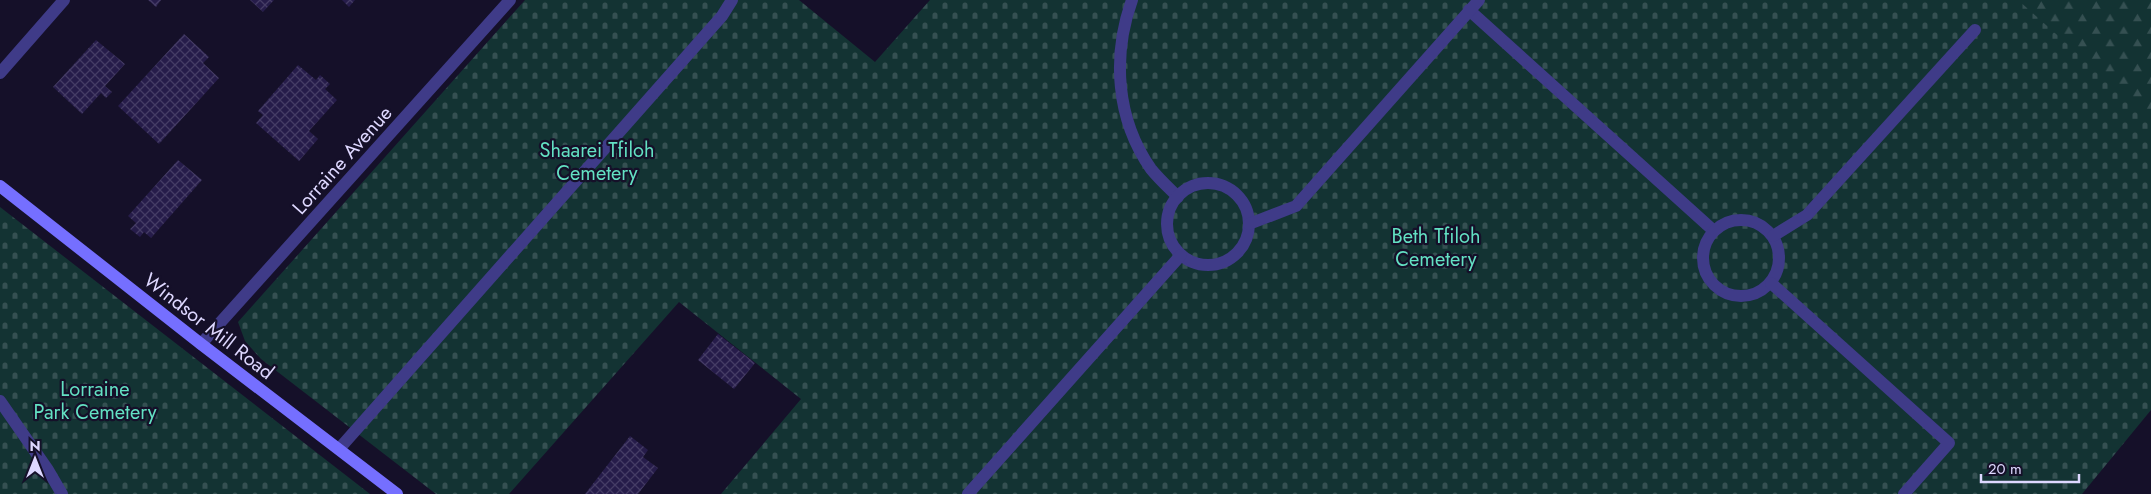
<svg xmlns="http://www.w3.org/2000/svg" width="2151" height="494" font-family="Jost,sans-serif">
  <defs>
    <pattern id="forest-firs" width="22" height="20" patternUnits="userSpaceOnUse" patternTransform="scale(1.25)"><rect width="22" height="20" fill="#133333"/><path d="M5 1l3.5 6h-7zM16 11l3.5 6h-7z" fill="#355052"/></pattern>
    <pattern id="cemetery-stones" width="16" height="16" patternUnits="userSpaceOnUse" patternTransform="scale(1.25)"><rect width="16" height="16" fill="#133333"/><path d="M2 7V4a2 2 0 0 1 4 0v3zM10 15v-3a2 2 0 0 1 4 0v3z" fill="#355052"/></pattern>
    <pattern id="building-cross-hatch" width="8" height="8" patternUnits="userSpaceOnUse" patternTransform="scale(1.25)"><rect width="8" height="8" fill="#261c4a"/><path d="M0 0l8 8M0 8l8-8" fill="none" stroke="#453c65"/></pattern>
  </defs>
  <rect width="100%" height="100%" fill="#151029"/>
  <!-- forest -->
  <path fill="url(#forest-firs)" d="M1999,0H2151V227Z"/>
  <!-- cemetery -->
  <g fill="url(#cemetery-stones)">
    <path d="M525,0H799L875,62L930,0H2018L2151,119V410L2082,494H721L801,399L679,302L509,494H436L261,359L245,341L238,322Z"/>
    <path d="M0,207L370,494H0Z"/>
  </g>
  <!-- building -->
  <g fill="url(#building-cross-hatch)">
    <path d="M148,0H161L156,7Z"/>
    <path d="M250,0H274L263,12Z"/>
    <path d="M342,0H355L349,7Z"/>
    <path d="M184,34L209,57L203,63L219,78L159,144L118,106Z"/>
    <path d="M96,40L125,64L105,86L112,92L106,98L101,93L82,114L53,87Z"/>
    <path d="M298,65L316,80L320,75L330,84L325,89L337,100L309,131L318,139L299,161L256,123L263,115L258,111Z"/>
    <path d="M178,160L202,180L151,238L144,232L140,237L130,229L136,223L128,216Z"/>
    <path d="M718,334L755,363L734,389L698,360Z"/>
    <path d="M630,436L648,450L643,457L658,468L638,494H585Z"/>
  </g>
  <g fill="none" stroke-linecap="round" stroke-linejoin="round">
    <!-- service -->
    <g stroke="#3f3b88" stroke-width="12">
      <path d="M1132,0C1112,56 1116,119 1151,169C1159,179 1169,188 1178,197"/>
      <path d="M1469,10L1714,231"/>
      <circle cx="1208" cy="224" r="41"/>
      <circle cx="1741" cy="258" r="38"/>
      <path d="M1249,224L1296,206L1479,0"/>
      <path d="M1773,236L1807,215L1975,30"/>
      <path d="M1771,283L1949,443L1904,494"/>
      <path d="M0,401L48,470L62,494"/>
      <path d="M339,449L722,16L732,0"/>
      <path d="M968,494L1181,255"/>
    </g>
    <!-- minor -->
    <g stroke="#3f3b88" stroke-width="12">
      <path d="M0,73L64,0"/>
      <path d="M201,344L510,0"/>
    </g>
    <!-- secondary -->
    <path stroke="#756fff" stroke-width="12" d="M0,186L201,344L397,494"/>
  </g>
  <g text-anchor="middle" stroke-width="4.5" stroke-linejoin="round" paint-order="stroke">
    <!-- park labels -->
    <g font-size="20" fill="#63e1c3" stroke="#151029">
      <text x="597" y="157">Shaarei Tfiloh<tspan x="597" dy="23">Cemetery</tspan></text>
      <text x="1436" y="243">Beth Tfiloh<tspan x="1436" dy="23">Cemetery</tspan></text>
      <text x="95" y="396">Lorraine<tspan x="95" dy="23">Park Cemetery</tspan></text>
    </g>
    <!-- street labels -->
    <g font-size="20" fill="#ded8ff" stroke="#151029">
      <text transform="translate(342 160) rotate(-48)" y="7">Lorraine Avenue</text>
      <text transform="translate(209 326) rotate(38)" y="7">Windsor Mill Road</text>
    </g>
  </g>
  <!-- north arrow -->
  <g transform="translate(35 459)" stroke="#151029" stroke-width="4" paint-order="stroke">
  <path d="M0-4L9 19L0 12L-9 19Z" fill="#ded8ff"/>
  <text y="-8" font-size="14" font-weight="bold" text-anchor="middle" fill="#ded8ff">N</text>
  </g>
  <!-- scale -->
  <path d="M1981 474v8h98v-8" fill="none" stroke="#ded8ff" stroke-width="2.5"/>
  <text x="1988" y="474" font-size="15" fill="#ded8ff" stroke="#151029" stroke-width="4" paint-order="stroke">20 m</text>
</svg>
